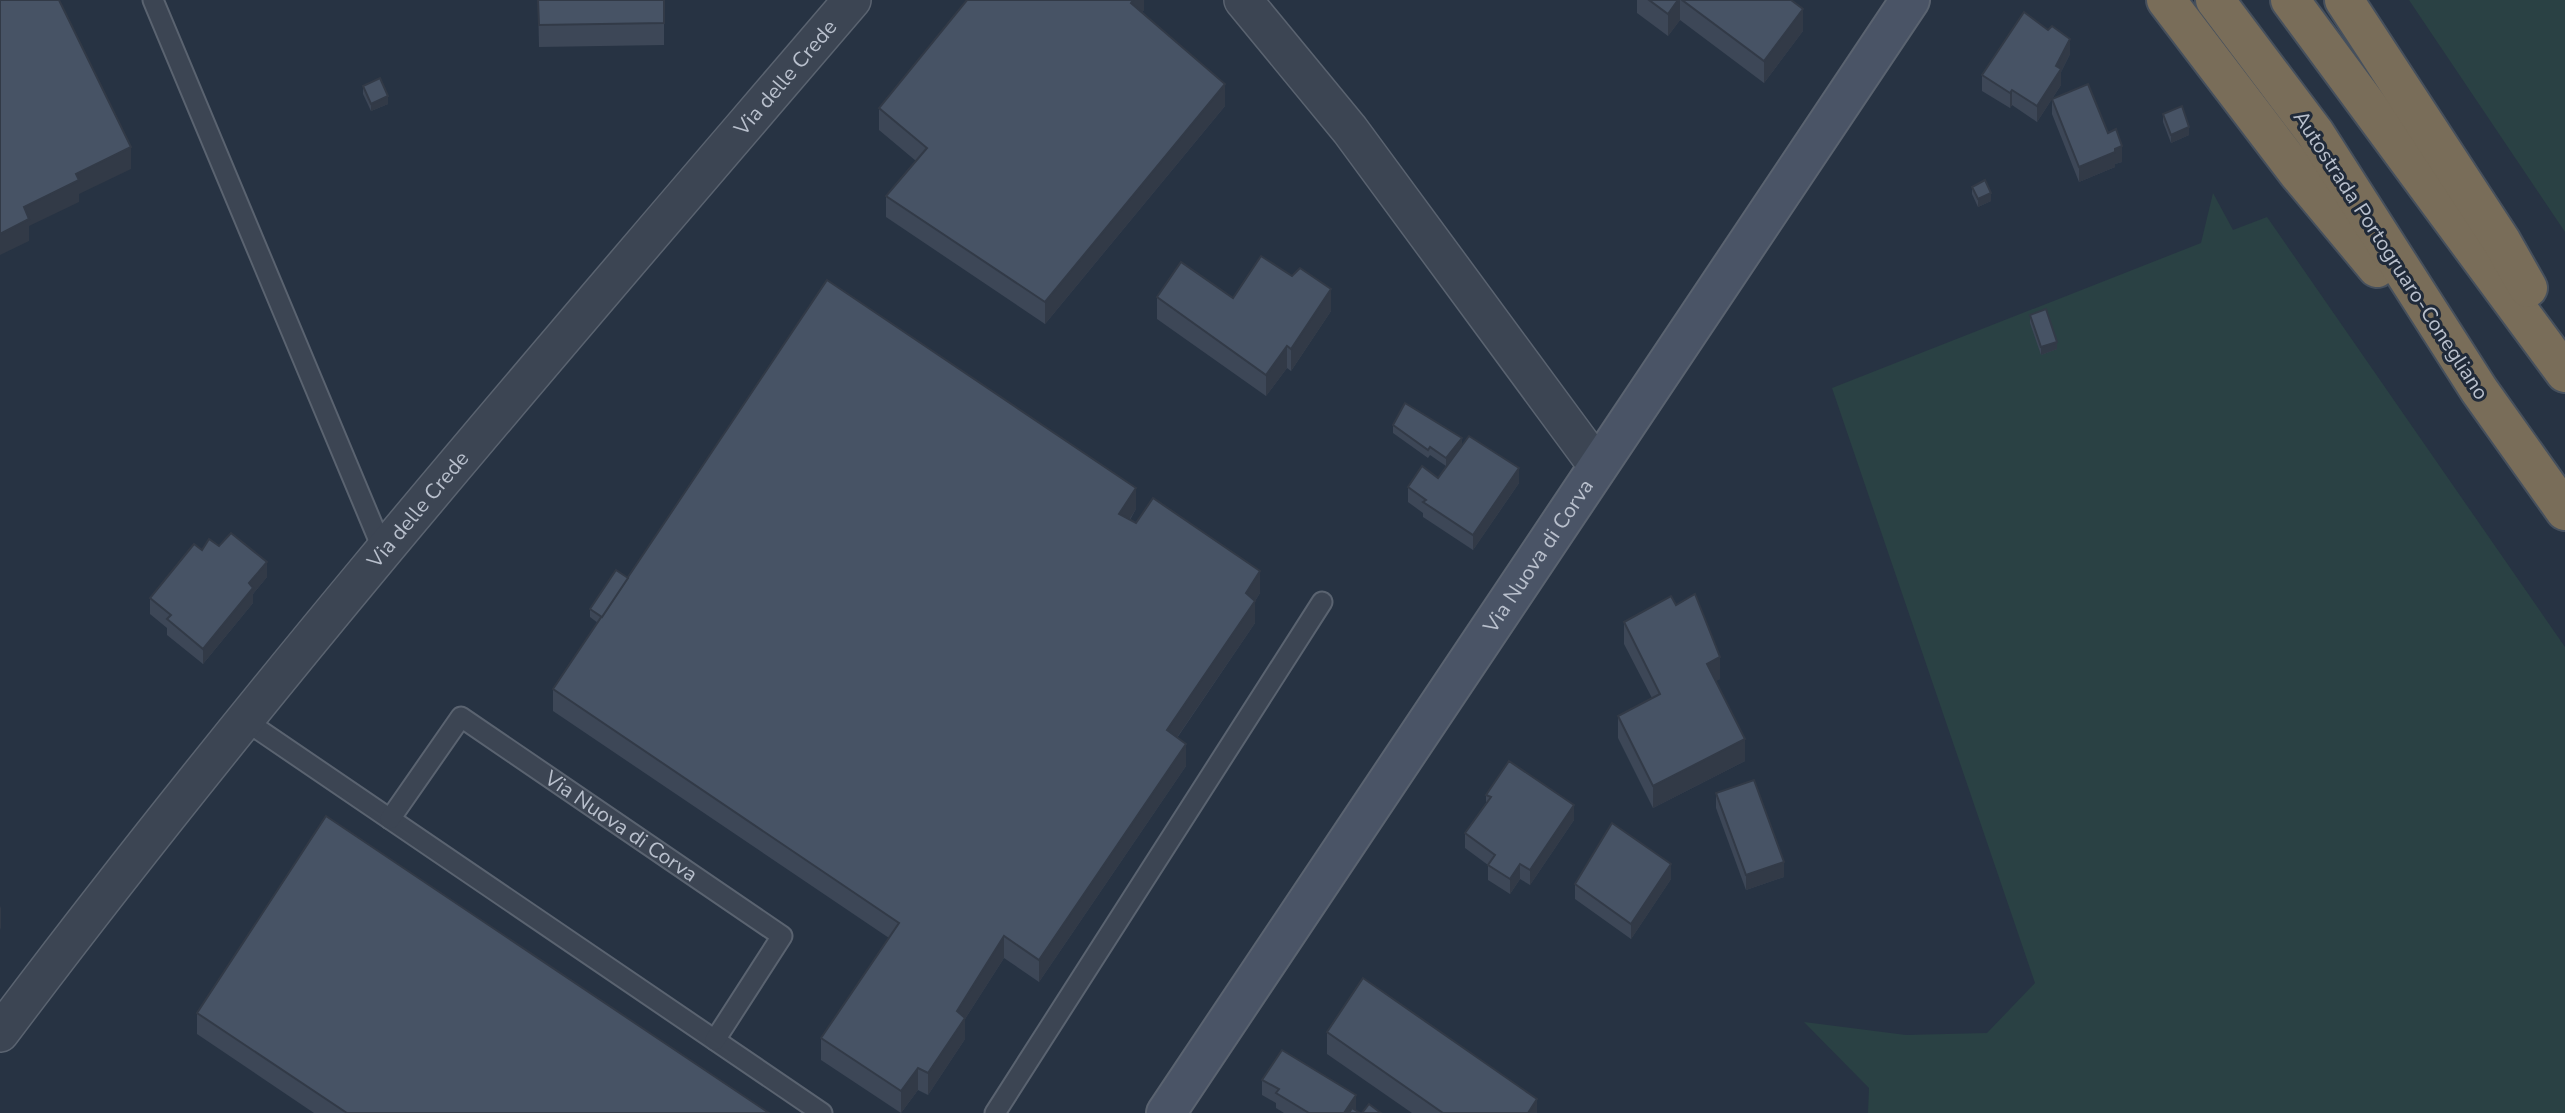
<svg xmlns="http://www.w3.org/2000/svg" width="2565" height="1113" font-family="'Nunito Sans',sans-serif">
  <rect width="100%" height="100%" fill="#273343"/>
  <!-- green -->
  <g fill="#2a4144">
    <path d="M2409,0H2565V232Z"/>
    <path d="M2213,193L2233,230L2267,217L2565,647V1113H1868L1869,1088L1804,1022L1906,1035L1987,1033L2035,983L1832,388L2201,243Z"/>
  </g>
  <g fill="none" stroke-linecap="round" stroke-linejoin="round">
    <defs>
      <g id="lane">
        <path d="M153,0L383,550"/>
        <path d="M246,721L822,1113"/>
        <path id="s1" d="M390,819L461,717L782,936L715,1040"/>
        <path d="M995,1113L1322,602"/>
      </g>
      <g id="street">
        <path d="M1243,0L1350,130L1598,467"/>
        <path id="s2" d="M0,1033C268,676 562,339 852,0"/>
      </g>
      <g id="secondary">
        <path id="s3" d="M1166,1113L1910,0"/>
      </g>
      <g id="highway">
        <path d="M2166,0L2297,172L2377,268"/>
        <path d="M2215,0L2315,133L2479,390L2565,511"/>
        <path d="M2290,0L2565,373"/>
        <path d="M2344,0L2502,242L2528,288"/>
      </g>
    </defs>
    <!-- lane casing -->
    <use href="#lane" stroke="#5a6370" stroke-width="23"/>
    <!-- street casing -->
    <use href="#street" stroke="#5a6370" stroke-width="40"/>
    <!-- secondary casing -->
    <use href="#secondary" stroke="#5a6370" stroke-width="42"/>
    <!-- highway casing -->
    <use href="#highway" stroke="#46505d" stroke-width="42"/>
    <!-- lane -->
    <use href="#lane" stroke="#3c4553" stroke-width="19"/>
    <!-- street -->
    <use href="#street" stroke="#3c4553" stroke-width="37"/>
    <!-- secondary -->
    <use href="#secondary" stroke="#4a5466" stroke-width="38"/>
    <!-- highway -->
    <use href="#highway" stroke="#796d59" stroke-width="38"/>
  </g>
  <!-- wall -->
  <g fill="#3d4757">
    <path d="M538,0H664V45L539,47Z"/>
    <path d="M1144,0V10L1142,12L1225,106L1045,324L886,217V196L916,161L879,130V108Z"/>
    <path d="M1637,0H1791L1803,31L1764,83L1680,20L1668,36L1637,13Z"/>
    <path d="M2048,30L2070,54L2061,72V85L2037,122L2012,105L2010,108L1982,91V75Z"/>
    <path d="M363,86L388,104L371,111L363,94Z"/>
    <path d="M2052,99L2108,133L2122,162L2115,164V167L2079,182L2052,114Z"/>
    <path d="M2163,114L2189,135L2171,143L2163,122Z"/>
    <path d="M1972,187L1991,201L1978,207L1972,194Z"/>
    <path d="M1157,297L1331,311L1291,371L1287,368L1266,396L1157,319Z"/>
    <path d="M2030,315L2057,349L2041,355L2030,323Z"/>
    <path d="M1393,425L1462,446L1519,483L1473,550L1423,517V513L1408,502V487L1438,478L1462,446L1446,466L1430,455L1428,458L1393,433Z"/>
    <path d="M1136,509L1130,520L1260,593L1255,601V623L1177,738L1186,766L1039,982L1004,958L965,1019V1039L928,1095L918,1090L901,1113L821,1060V1038L889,938L553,711V689L598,623L590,617V609Z"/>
    <path d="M219,546L267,577L253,594V603L203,664L167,635V628L150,614V598Z"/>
    <path d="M1624,622L1720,679L1715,681L1745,761L1653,808L1618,738V716L1652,698L1624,644Z"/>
    <path d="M1716,793L1784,877L1746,890L1716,808Z"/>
    <path d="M1486,795L1574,820L1530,885L1520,879L1510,894L1488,880V865L1465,848V833L1486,803Z"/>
    <path d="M1671,879L1631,939L1575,899V884Z"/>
    <path d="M197,1013L769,1113H314L197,1034Z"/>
    <path d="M1327,1032L1537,1113H1412L1327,1054Z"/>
    <path d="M1262,1080L1356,1110L1360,1113H1284L1276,1108V1103L1262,1095Z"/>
  </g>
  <!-- shaded-wall -->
  <g fill="#323a47">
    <path d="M1133,0H1144V10L1131,25V3Z"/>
    <path d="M1678,0H1680V20L1668,36V14Z"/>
    <path d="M1803,9V31L1764,83V61Z"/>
    <path d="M2070,39V54L2061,72V85L2037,122V106Z"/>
    <path d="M1225,84V106L1045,324V302Z"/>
    <path d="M2012,90V105L2010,108V93Z"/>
    <path d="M388,96V104L371,111V104Z"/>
    <path d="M2189,127V135L2171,143V135Z"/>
    <path d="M2122,146V162L2115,164V167L2079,182V167Z"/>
    <path d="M131,147V169L79,194V202L29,226V241L0,255V234L24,207L76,174Z"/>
    <path d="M1991,193V201L1978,207V199Z"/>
    <path d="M1331,289V311L1291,371V349Z"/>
    <path d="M2057,342V349L2041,355V347Z"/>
    <path d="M1287,346V368L1266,396V375Z"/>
    <path d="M1462,438V446L1446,466V458Z"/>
    <path d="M1519,468V483L1473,550V535Z"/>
    <path d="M1136,488V509L1119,536V514Z"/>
    <path d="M267,562V577L253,594V603L203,664V649L249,583Z"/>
    <path d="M1260,571V593L1255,601V623L1167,752V730L1246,593Z"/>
    <path d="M1720,657V679L1707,686V664Z"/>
    <path d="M1745,739V761L1653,808V786Z"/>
    <path d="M1186,744V766L1039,982V960Z"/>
    <path d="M1574,805V820L1530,885V870Z"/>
    <path d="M1784,862V877L1746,890V875Z"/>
    <path d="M1520,864V879L1510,894V879Z"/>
    <path d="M1671,864V879L1631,939V924Z"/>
    <path d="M1,906V928L0,930V908Z"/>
    <path d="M1004,936V958L965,1019V1039L928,1095V1073L957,1011Z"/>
    <path d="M918,1068V1090L901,1113V1091Z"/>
    <path d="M1356,1095V1110L1354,1113H1344Z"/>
    <path d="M1537,1099V1113H1528Z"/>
  </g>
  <!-- building -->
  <g fill="#475365" stroke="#323a47" stroke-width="2">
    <path d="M0,0H59L131,147L76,174L79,180L24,207L29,219L0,234Z"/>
    <path d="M538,0H664V23L539,25Z"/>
    <path d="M967,0H1133L1131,3L1225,84L1045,302L886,196L927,148L879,108Z"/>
    <path d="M1649,0H1678L1668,14Z"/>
    <path d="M1682,0H1791L1803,9L1764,61Z"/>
    <path d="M2024,12L2048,30L2052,26L2070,39L2056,66L2061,69L2037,106L2012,90L2010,93L1982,75Z"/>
    <path d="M380,78L388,96L371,104L363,86Z"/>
    <path d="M2088,84L2108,133L2116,129L2122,146L2115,149V152L2079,167L2052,99Z"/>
    <path d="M2182,106L2189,127L2171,135L2163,114Z"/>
    <path d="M1985,180L1991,193L1978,199L1972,187Z"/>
    <path d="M1261,256L1292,276L1300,268L1331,289L1291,349L1287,346L1266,375L1157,297L1181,262L1233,298Z"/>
    <path d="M827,280L1136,488L1119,514L1136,523L1153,498L1260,571L1246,593L1255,601L1167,730L1186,744L1039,960L1004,936L957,1011L965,1018L928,1073L918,1068L901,1091L821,1038L899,923L553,689Z"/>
    <path d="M2046,309L2057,342L2041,347L2030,315Z"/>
    <path d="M1405,403L1462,438L1446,458L1430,447L1428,450L1393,425Z"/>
    <path d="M1469,436L1519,468L1473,535L1423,502L1426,500L1408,487L1422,466L1438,478Z"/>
    <path d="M231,533L267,562L249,583L253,588L203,649L167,619L171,615L150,598L194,544L202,550L209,539L219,546Z"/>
    <path d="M616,570L628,578L602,617L590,609Z"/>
    <path d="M1695,594L1720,657L1707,664L1745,739L1653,786L1618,716L1660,694L1624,622L1671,596L1676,605Z"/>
    <path d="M1509,761L1574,805L1530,870L1520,864L1510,879L1488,865L1495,855L1465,833L1491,797L1486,795Z"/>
    <path d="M1754,780L1784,862L1746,875L1716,793Z"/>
    <path d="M326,816L769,1113H347L197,1013Z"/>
    <path d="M1612,823L1671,864L1631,924L1575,884Z"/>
    <path d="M1363,978L1537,1099L1528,1113H1443L1327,1032Z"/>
    <path d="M1282,1050L1356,1095L1344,1113H1309L1276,1093L1279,1089L1262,1080Z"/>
    <path d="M1369,1104L1381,1113H1362Z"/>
    <path d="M1352,1108L1360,1113H1349Z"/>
  </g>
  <g text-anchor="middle" stroke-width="6" stroke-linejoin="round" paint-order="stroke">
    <!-- street labels -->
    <g font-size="21" fill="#b9c0cd" stroke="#202a39">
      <text dy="7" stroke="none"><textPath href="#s2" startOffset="1237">Via delle Crede</textPath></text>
      <text transform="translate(2391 255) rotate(57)" y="7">Autostrada Portogruaro-Conegliano</text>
      <text dy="7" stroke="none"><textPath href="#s2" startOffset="670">Via delle Crede</textPath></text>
      <text dy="7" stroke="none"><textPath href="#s3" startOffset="670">Via Nuova di Corva</textPath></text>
      <text dy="7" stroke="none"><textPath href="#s1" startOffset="318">Via Nuova di Corva</textPath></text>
    </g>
  </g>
</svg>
